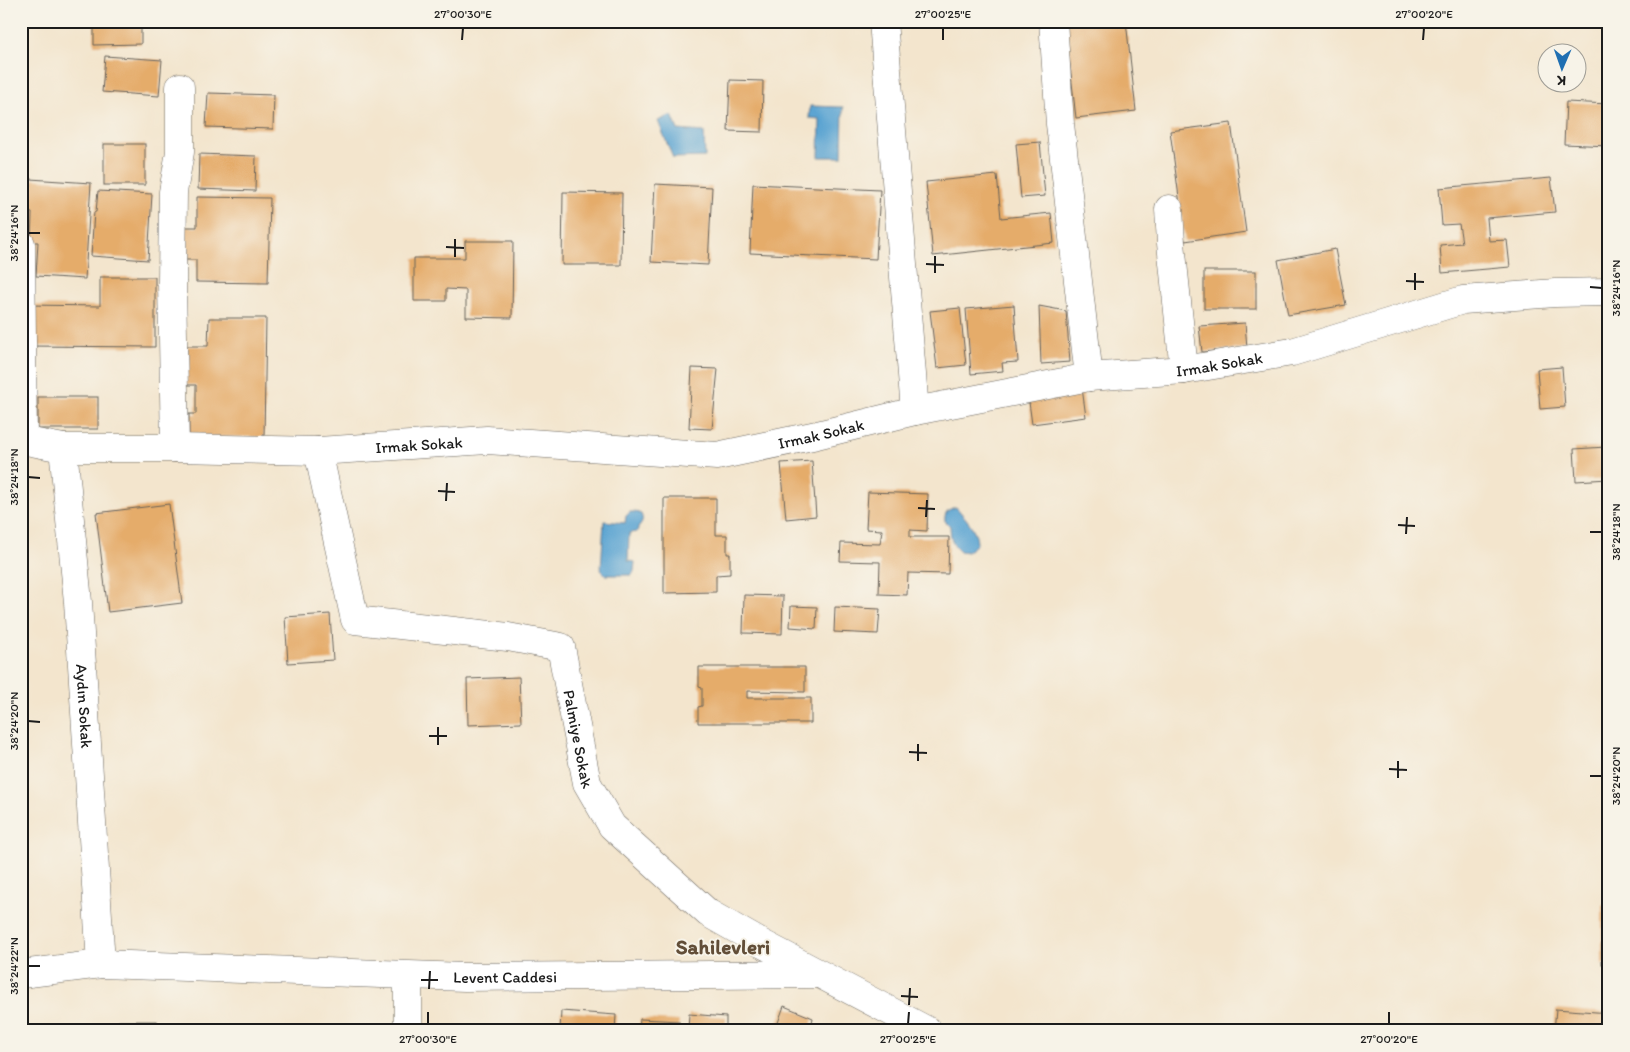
<svg xmlns="http://www.w3.org/2000/svg" width="1630" height="1052" font-family="Itim,sans-serif">
  <rect width="100%" height="100%" fill="#f7f3e8"/>
  <filter id="ink" filterUnits="userSpaceOnUse"><feTurbulence type="fractalNoise" baseFrequency=".02" numOctaves="2"/><feDisplacementMap in="SourceGraphic" scale="10" xChannelSelector="R" yChannelSelector="G"/><feConvolveMatrix kernelMatrix="1 2 1 2 8 2 1 2 1" color-interpolation-filters="sRGB"/></filter>
  <filter id="wash" filterUnits="userSpaceOnUse"><feTurbulence type="fractalNoise" baseFrequency=".0096" numOctaves="4" result="noise"/><feDisplacementMap in="SourceGraphic" scale="20" xChannelSelector="R" yChannelSelector="G"/><feGaussianBlur stdDeviation="1.12" result="paint"/><feColorMatrix in="noise" values="0 0 0 0 0 0 0 0 0 0 0 0 0 0 0 0 0 1.4 0 .05"/><feComposite in="paint" operator="in"/></filter>
  <g filter="url(#wash)">
    <rect width="100%" height="100%" fill="#f3e5cd"/>
    <!-- water -->
    <g fill="#5ba4d2" stroke="#3c6077">
      <path d="M810,106L843,107L842,157H819L820,119L809,118Z"/>
      <path d="M672,115L678,130L704,132L705,157L673,158L658,121Z"/>
      <path d="M956,507C966,519 977,529 977,544L967,552L960,551C950,543 951,538 950,526L945,521C944,512 948,509 956,507Z"/>
      <path d="M630,512H636L641,514C644,521 642,523 638,528L637,532L629,533L628,561L635,562L634,571L632,575H606L601,570L604,521L625,523L626,516Z"/>
    </g>
    <g id="blocks">
      <!-- building -->
      <g fill="#e5ac6b">
        <path d="M94,21H141V44L94,45Z"/>
        <path d="M1065,21H1126L1136,111L1076,118Z"/>
        <path d="M105,56L162,60L159,96L102,92Z"/>
        <path d="M730,80L763,81L762,132L728,131Z"/>
        <path d="M208,93L274,95L273,129L206,127Z"/>
        <path d="M1566,102L1609,104V146L1564,144Z"/>
        <path d="M1231,123L1246,232L1185,241L1170,131Z"/>
        <path d="M1040,142L1045,196L1021,198L1016,144Z"/>
        <rect x="104" y="144" width="41" height="41"/>
        <path d="M199,154L256,156L255,191L198,189Z"/>
        <path d="M997,175L1001,218L1051,213L1054,243L933,256L926,182Z"/>
        <path d="M1551,178L1555,212L1487,218L1489,241L1507,240L1510,267L1442,273L1440,245L1462,243L1459,224L1442,225L1439,188Z"/>
        <path d="M30,179L91,183L85,279L36,276L38,242H31L32,213L28,212Z"/>
        <path d="M655,184L712,187L708,265L651,262Z"/>
        <path d="M753,184L880,190L876,259L750,253Z"/>
        <path d="M98,191L152,194L148,260L91,256L94,212H96Z"/>
        <path d="M563,192L622,193L621,265H562Z"/>
        <path d="M197,197L270,198L268,283L196,282V260H182L183,227H197Z"/>
        <path d="M465,241H513L512,318L466,317V290L446,289V301H414V258H465Z"/>
        <path d="M1335,249L1346,305L1288,315L1278,260Z"/>
        <rect x="1204" y="271" width="52" height="38"/>
        <path d="M100,277H155V347L28,346V305L100,306Z"/>
        <path d="M1014,305L1018,362L1002,363L1003,371L971,374L966,309Z"/>
        <path d="M1039,306L1066,311L1070,362L1041,364Z"/>
        <path d="M960,308L966,365L937,368L930,311Z"/>
        <path d="M209,318H266L264,437L189,436V414H196V385H187V346H208Z"/>
        <path d="M1245,323L1247,348L1202,352L1199,326Z"/>
        <path d="M1562,367L1565,407L1540,409L1537,369Z"/>
        <path d="M692,368L718,369L712,429L689,428Z"/>
        <path d="M1082,388L1086,417L1032,424L1028,395Z"/>
        <rect x="38" y="397" width="60" height="32"/>
        <path d="M1606,447L1608,479L1576,481L1574,449Z"/>
        <path d="M812,461L816,516L786,519L781,463Z"/>
        <path d="M868,492L928,494L927,531L910,530V537H949L948,574L908,573L907,595L879,594L880,562L840,561L841,543L880,544L882,530L866,529Z"/>
        <path d="M664,498H716V535H727V554H730V574L716,575V592L664,593Z"/>
        <path d="M169,504L182,603L108,612L96,513Z"/>
        <rect x="1604" y="589" width="5" height="79"/>
        <path d="M744,595L783,596L782,634L743,633Z"/>
        <path d="M791,606L817,607L816,629L790,627Z"/>
        <path d="M835,607L880,609L878,634L834,632Z"/>
        <path d="M330,614L333,660L288,663L285,617Z"/>
        <path d="M699,667H805V692L747,691V698H811V723H698V707L702,706V688L699,687Z"/>
        <path d="M519,677L521,723L468,725L467,679Z"/>
        <rect x="1602" y="905" width="7" height="59"/>
        <path d="M784,1006L813,1018L810,1031H775Z"/>
        <path d="M1556,1009L1609,1013L1608,1031H1554Z"/>
        <path d="M561,1011L616,1015L615,1031H560Z"/>
        <path d="M689,1014L726,1017V1031H688Z"/>
        <path d="M640,1019L679,1021L678,1031H639Z"/>
        <rect x="119" y="1021" width="38" height="10"/>
        <path d="M103,1027V1031H67V1028Z"/>
        <path d="M467,1027H497L498,1031H467Z"/>
      </g>
    </g>
  </g>
  <g filter="url(#ink)">
    <use href="#blocks" fill-opacity="0" stroke="#67625a" stroke-width="1"/>
    <g fill="none" stroke-linecap="round" stroke-linejoin="round">
      <defs>
        <g id="minor">
          <path d="M883,21L915,411"/>
          <path d="M1053,21L1060,124L1089,377"/>
          <path d="M1169,209L1171,243L1184,370"/>
          <path d="M21,244L23,441"/>
          <path id="s1" d="M21,440L63,448H175L318,451L487,440L717,456L817,435L915,411L1089,377L1184,370L1292,352L1463,300L1555,293L1609,292"/>
          <path id="s2" d="M63,448L78,602L101,964"/>
          <path d="M175,448L172,282L173,192L180,152V87"/>
          <path id="s3" d="M318,451L355,620L508,637L561,647L587,783L612,826L708,913L759,942L928,1031"/>
          <path id="s4" d="M21,974L101,964L465,977L816,974"/>
          <path d="M408,976V1031"/>
        </g>
      </defs>
      <!-- minor casing -->
      <use href="#minor" stroke="#67625a" stroke-width="29"/>
      <!-- minor -->
      <use href="#minor" stroke="#fff" stroke-width="28"/>
    </g>
  </g>
  <!-- ticks -->
  <path fill="none" stroke="#1c1c1c" stroke-width="2" d="M462,40L463,28M943,40V28M1423,40L1424,28M28,233H40M446,247L464,248M455,257V239M926,264L944,265M935,273V256M1406,281L1424,282M1590,287L1602,288M1415,290V273M28,477L40,478M438,491L455,492M446,501L447,483M918,508L935,509M926,517L927,500M1398,525L1415,526M1590,532H1602M1406,534L1407,517M28,721L40,722M429,736H447M438,745V727M909,752L927,753M918,761V744M1389,769L1407,770M1590,776H1602M1398,778V761M28,966H40M421,980H438M429,989L430,971M901,996L918,997M909,1005L910,988M428,1024V1012M908,1024L909,1012M1389,1024V1012"/>
  <g text-anchor="middle" stroke-width="4" stroke-linejoin="round" paint-order="stroke">
    <!-- street labels -->
    <g font-size="16" fill="#1c1c1c" stroke="#f7f3e8">
      <text dy="6" stroke="none"><textPath href="#s1" startOffset="1209">Irmak Sokak</textPath></text>
      <text dy="6" stroke="none"><textPath href="#s1" startOffset="804">Irmak Sokak</textPath></text>
      <text dy="6" stroke="none"><textPath href="#s1" startOffset="399">Irmak Sokak</textPath></text>
      <text dy="6" stroke="none"><textPath href="#s2" startOffset="259">Aydın Sokak</textPath></text>
      <text dy="6" stroke="none"><textPath href="#s3" startOffset="474">Palmiye Sokak</textPath></text>
      <text dy="6" stroke="none"><textPath href="#s4" startOffset="485">Levent Caddesi</textPath></text>
    </g>
    <!-- district labels -->
    <g font-size="21" font-weight="bold" fill="#624e38" stroke="#f7f3e8">
      <text x="723" y="954">Sahilevleri</text>
    </g>
  </g>
  <!-- margin -->
  <rect width="1630" height="1052" fill="none" stroke="#f7f3e8" stroke-width="55"/>
  <!-- north arrow -->
  <g transform="translate(1562 68) rotate(182)"><circle r="24" fill="#f7f3e8" stroke="#9f9d96"/>
  <path d="M0-4L9 19L0 12L-9 19Z" fill="#1f6fb2"/>
  <text y="-8" font-size="14" font-weight="bold" text-anchor="middle" fill="#1c1c1c">K</text>
  </g>
  <rect x="28" y="28" width="1574" height="996" fill="none" stroke="#1c1c1c" stroke-width="2"/>
  <g font-size="12" text-anchor="middle" fill="#1c1c1c">
    <text x="463" y="18">27°00'30"E</text>
    <text x="943" y="18">27°00'25"E</text>
    <text x="1424" y="18">27°00'20"E</text>
    <text transform="translate(14 233) rotate(-90)" y="4">38°24'16"N</text>
    <text transform="translate(1616 288) rotate(-90)" y="4">38°24'16"N</text>
    <text transform="translate(14 477) rotate(-90)" y="4">38°24'18"N</text>
    <text transform="translate(1616 532) rotate(-90)" y="4">38°24'18"N</text>
    <text transform="translate(14 721) rotate(-90)" y="4">38°24'20"N</text>
    <text transform="translate(1616 776) rotate(-90)" y="4">38°24'20"N</text>
    <text transform="translate(14 966) rotate(-90)" y="4">38°24'22"N</text>
    <text x="428" y="1043">27°00'30"E</text>
    <text x="908" y="1043">27°00'25"E</text>
    <text x="1389" y="1043">27°00'20"E</text>
  </g>
</svg>
